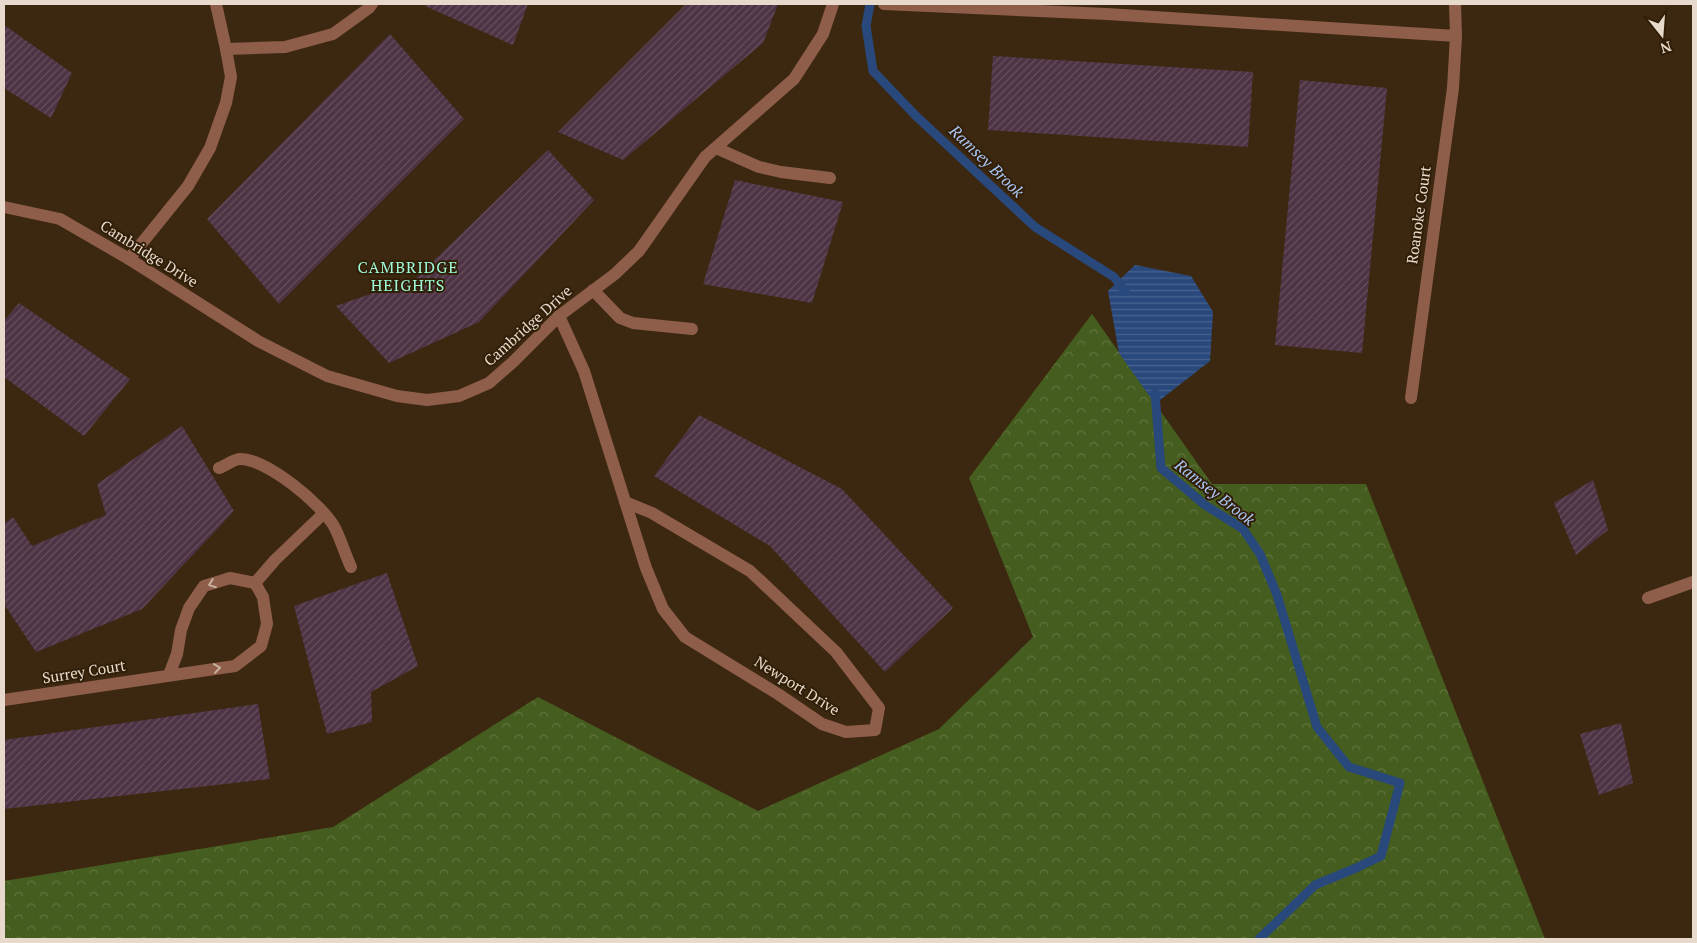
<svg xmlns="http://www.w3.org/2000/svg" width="1697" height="943" font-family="'PT Serif',serif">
  <defs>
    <pattern id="forest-crowns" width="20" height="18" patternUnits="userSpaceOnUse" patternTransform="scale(1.25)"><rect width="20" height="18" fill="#455d1e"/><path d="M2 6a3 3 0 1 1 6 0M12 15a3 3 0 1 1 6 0" fill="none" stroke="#60743e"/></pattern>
    <pattern id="water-rules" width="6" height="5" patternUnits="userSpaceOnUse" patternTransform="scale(1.25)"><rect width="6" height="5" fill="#29497d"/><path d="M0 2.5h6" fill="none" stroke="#48638e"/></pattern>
    <pattern id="building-hatch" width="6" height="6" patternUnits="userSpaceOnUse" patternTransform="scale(1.25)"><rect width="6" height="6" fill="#4d3344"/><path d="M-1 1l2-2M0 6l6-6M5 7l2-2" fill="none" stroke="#67505e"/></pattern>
  </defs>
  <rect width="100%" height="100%" fill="#3c2811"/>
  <!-- forest -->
  <path fill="url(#forest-crowns)" d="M1092,314L1212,484H1366L1545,939H4V881L333,827L538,697L758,811L939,729L1033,637L969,478Z"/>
  <!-- water -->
  <path fill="url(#water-rules)" d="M1135,265L1191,276L1213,312L1210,361L1155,404L1119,353L1108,291Z"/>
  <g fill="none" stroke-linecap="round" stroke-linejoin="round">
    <!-- stream -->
    <g stroke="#29497d" stroke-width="9">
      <path d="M870,4L866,26L873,71L915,115L1035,227L1114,277L1125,291"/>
      <path d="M1155,393L1161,468L1205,505L1243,529L1260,554L1277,595L1317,727L1349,767L1400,783L1381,856L1356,868L1315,885L1259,939"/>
    </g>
  </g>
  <!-- building -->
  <g fill="url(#building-hatch)">
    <path d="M426,4H528L513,45L425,6Z"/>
    <path d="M686,4H778L763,43L623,160L558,132Z"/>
    <path d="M4,25L72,73L51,118L4,88Z"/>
    <path d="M390,34L464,119L279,304L207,219Z"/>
    <path d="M993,56L1253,72L1248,147L988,130Z"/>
    <path d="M1300,80L1387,88L1362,353L1275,345Z"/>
    <path d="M548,150L594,200L479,322L389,363L336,306L416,278Z"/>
    <path d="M735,180L843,202L812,303L703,284Z"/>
    <path d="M19,303L130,379L84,436L4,377V321Z"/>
    <path d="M699,415L842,489L953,608L885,672L770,546L654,476Z"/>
    <path d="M182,426L234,511L142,609L36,652L4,604V524L13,517L32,546L106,515L97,484Z"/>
    <path d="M1593,480L1608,530L1576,555L1554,503Z"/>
    <path d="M387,573L418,666L371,692L372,722L327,734L294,606Z"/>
    <path d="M258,704L270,779L4,809V740Z"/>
    <path d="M1621,723L1633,783L1599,795L1580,734Z"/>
  </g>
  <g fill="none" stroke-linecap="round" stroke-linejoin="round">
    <!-- minor -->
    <g stroke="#8e5e4a" stroke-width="12">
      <path d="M884,4L1107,14L1456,36L1455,4"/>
      <path d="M226,49L285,47L333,34L369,8L372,4"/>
      <path d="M716,148L759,167L781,172L830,178"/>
      <path d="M4,207L60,219L129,259L258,341L327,376L397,396L427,400L459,396L489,383L513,362L559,316L615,274L639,251L705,157L794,79L823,34L833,4"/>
      <path d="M129,259L188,186L210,148L226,103L231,77L226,49L216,4"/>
      <path d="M593,290L620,318L633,323L692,329"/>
      <path d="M559,316L584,371L646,568L663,609L685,637L778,694L822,724L846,732L875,730L879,708L836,652L750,571L652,513L625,502"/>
      <path d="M1411,398L1453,88L1456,36"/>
      <path d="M219,468C225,466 234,459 240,459C267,459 322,504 335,528C341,540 345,554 351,567"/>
      <path d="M255,583L275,560L323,514"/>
      <path d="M1648,598L1693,582"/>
      <path d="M4,700L235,666L261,646L267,624L263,597L255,583L230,578L204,586L189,608L181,630L177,654L169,675"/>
    </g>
  </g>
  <!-- one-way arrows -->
  <defs><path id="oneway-chevron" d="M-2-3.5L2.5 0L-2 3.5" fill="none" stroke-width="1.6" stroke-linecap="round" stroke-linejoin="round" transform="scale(1.25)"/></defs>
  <g stroke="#c8af9f">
    <use href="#oneway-chevron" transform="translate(212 584) rotate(159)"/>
    <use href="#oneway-chevron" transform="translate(217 668) rotate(-8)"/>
  </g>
  <g text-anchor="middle" stroke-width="4" stroke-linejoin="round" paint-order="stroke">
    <!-- street labels -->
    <g font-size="15" fill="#e7dacd" stroke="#311e07">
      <text transform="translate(1419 215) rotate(-82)" y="5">Roanoke Court</text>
      <text transform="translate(149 254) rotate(32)" y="5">Cambridge Drive</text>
      <text transform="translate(528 326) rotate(-42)" y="5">Cambridge Drive</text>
      <text transform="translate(84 672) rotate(-9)" y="5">Surrey Court</text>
      <text transform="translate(797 686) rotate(32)" y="5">Newport Drive</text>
    </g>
    <!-- water labels -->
    <g font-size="16" font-style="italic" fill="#aac7f7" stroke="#311e07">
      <text transform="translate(987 161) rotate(44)" y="6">Ramsey Brook</text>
      <text transform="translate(1215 492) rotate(38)" y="6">Ramsey Brook</text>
    </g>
    <!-- neighbourhood labels -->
    <g font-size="16" letter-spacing="1" fill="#9efada" stroke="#311e07">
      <text x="408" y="273">CAMBRIDGE<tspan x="408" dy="18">HEIGHTS</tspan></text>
    </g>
  </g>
  <!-- border -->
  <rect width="1697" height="943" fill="none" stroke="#e7dacd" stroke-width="10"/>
  <!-- north arrow -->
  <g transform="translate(1662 35) rotate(163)" stroke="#311e07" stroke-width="4" paint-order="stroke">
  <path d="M0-4L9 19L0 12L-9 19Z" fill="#e7dacd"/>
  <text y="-8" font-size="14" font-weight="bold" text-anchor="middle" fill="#e7dacd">N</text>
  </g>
</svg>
